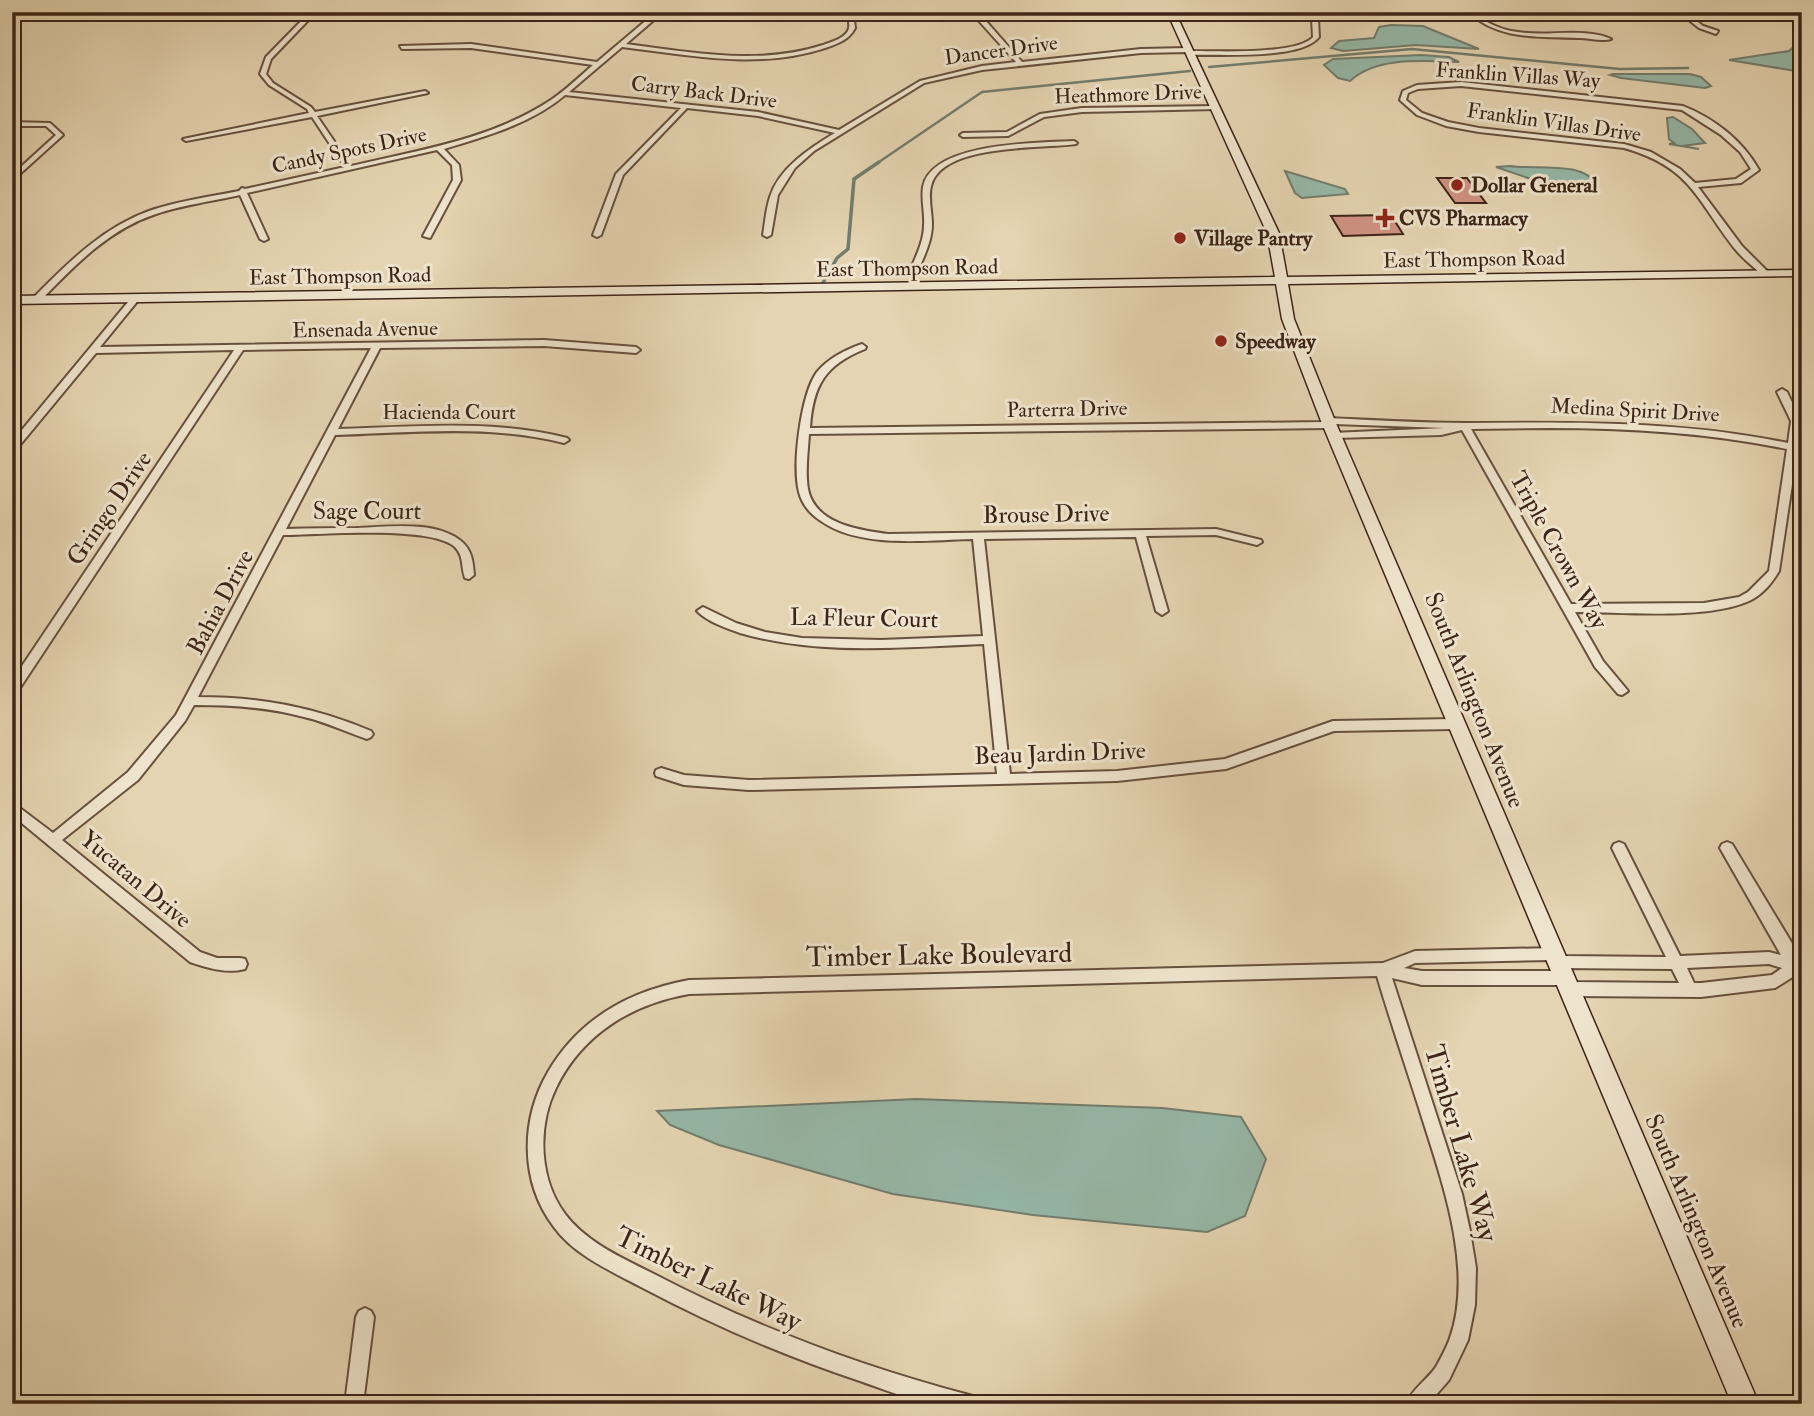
<svg xmlns="http://www.w3.org/2000/svg" width="1814" height="1416" font-family="'IM FELL Double Pica',serif">
  <rect width="100%" height="100%" fill="#e5d4b1"/>
  <filter id="stains"><feTurbulence type="fractalNoise" baseFrequency=".00286" numOctaves="4"/><feColorMatrix values="0 0 0 0 .2 0 0 0 0 .09 0 0 0 0 .02 0 0 0 .5 -.17"/></filter>
  <radialGradient id="worn" r=".72"><stop offset=".6" stop-color="#630" stop-opacity="0"/><stop offset="1" stop-color="#630" stop-opacity=".3"/></radialGradient>
  <!-- water -->
  <g fill="#96b8a8" stroke="#727d6e" stroke-width="2">
    <path d="M1391,25L1423,26L1479,49L1416,45L1343,51L1331,48L1339,41L1374,38L1379,27Z"/>
    <path d="M1802,39V72L1729,60L1789,51Z"/>
    <path d="M1421,55L1449,57L1459,62C1425,61 1376,56 1350,81L1338,78L1324,65L1333,59Z"/>
    <path d="M1613,74H1690L1701,77L1711,86L1705,88L1621,78L1610,75Z"/>
    <path d="M1673,117L1692,129L1705,143L1682,146L1699,149L1669,144L1674,143L1669,139L1667,118Z"/>
    <path d="M1510,166C1534,170 1585,160 1597,186L1560,189L1496,167Z"/>
    <path d="M1285,171L1345,189L1348,194L1302,198L1295,193Z"/>
    <path d="M916,1099L1162,1108L1241,1117L1266,1159L1245,1216L1207,1232L1033,1215L893,1194L719,1145L670,1125L657,1111Z"/>
  </g>
  <g fill="none" stroke-linecap="round" stroke-linejoin="round">
    <!-- stream-far1 -->
    <g stroke="#727d6e" stroke-width="2.5">
      <path d="M1209,67L1412,49L1620,69L1688,68"/>
      <path d="M876,164L982,92L1190,71"/>
    </g>
    <!-- stream -->
    <path stroke="#727d6e" stroke-width="3.5" d="M820,288L837,258L848,249L854,179L879,162"/>
  </g>
  <!-- building -->
  <g fill="#d09283" stroke="#3d2418" stroke-width="2">
    <path d="M1437,178H1467L1486,203H1455Z"/>
    <path d="M1391,215L1403,234L1343,236L1331,216Z"/>
  </g>
  <g fill="none" stroke-linecap="round" stroke-linejoin="round">
    <defs>
      <g id="street">
        <path d="M310,12H316L271,59L266,74L273,83L311,107L315,112L425,91L428,93L317,116L351,166C419,150 492,139 551,100C566,90 579,77 593,65L471,48L402,49L400,46L471,44L597,62L649,18L600,12L653,15L656,12H663L626,44C691,52 758,66 823,45C831,42 847,38 849,28C850,23 848,17 847,12H853L855,28C849,40 837,44 825,48C758,70 689,55 622,47L569,92L758,112L839,130L920,81L982,66L1016,62L971,12H977L982,17L1055,12L985,20L1022,62L1141,49L1188,48L1190,51C1216,51 1298,55 1313,37L1312,19L1316,12H1322L1318,19L1319,37C1301,60 1220,54 1190,55L1188,52L1141,53L982,70L924,83L814,151L795,168L778,195L771,235L767,237L763,235C765,223 766,209 770,197C779,168 810,148 835,133L758,116L687,108L623,175L601,235L597,237L593,235L616,174L681,108L565,95C531,124 486,136 444,149L459,165L461,180L430,238L423,236L453,180L452,165L437,150L247,193L268,239L264,241L260,239L240,195C213,201 183,205 156,214C109,229 74,266 40,301H34V297C68,263 102,228 149,211C178,201 209,197 239,191L242,188L245,189L345,167L312,117L186,141L183,139L309,113L307,109L269,85L260,74L266,57Z"/>
        <path d="M777,12H794L775,15Z"/>
        <path d="M1468,12C1477,12 1480,17 1487,22C1496,27 1508,31 1518,32C1548,37 1584,27 1611,39C1602,42 1589,38 1579,38C1539,36 1500,41 1468,12Z"/>
        <path d="M1772,12H1784L1759,19H1694L1703,26L1718,31L1716,34L1699,28L1685,17L1688,15H1759Z"/>
        <path d="M1461,82L1683,106C1714,118 1743,141 1759,170L1741,183L1698,187L1742,246L1770,274L1763,276C1754,267 1743,259 1735,249C1696,199 1691,167 1624,148L1479,132L1446,126L1417,115L1400,100L1403,91L1417,85ZM1461,86L1682,110L1721,135L1740,152L1751,169L1736,179L1695,183L1680,169L1651,152L1624,144L1479,128L1448,122L1422,113L1406,100L1408,93L1418,89Z"/>
        <path d="M1215,106L1218,108L1217,109L1082,112L1044,117L1008,136L963,137L960,135L963,133L1007,132L1040,114L1082,108Z"/>
        <path d="M12,122L50,123L63,135L12,181V175L56,135L46,126H12Z"/>
        <path d="M1074,141L1077,143L1076,144C1043,149 941,143 931,186C928,198 932,212 932,224C932,241 924,256 918,271L911,273L910,271C916,256 924,241 924,225C925,213 921,200 923,187C931,142 1039,143 1074,141Z"/>
        <path d="M136,295L140,298L100,347L544,340L636,347L640,350L636,353L544,346L380,348L338,429C415,427 492,419 567,438L569,440L564,443C489,424 412,433 335,435L286,529C309,528 333,528 356,528C389,527 434,520 461,541C472,550 473,562 474,575L469,579L465,578C461,567 464,556 455,547C431,525 318,535 283,535L198,697C262,697 313,707 371,731L373,734L371,737L367,739C346,732 326,722 304,717C268,707 231,705 194,705L185,721L138,780L62,840L200,952L217,958H240L245,959L247,964L245,969C226,974 208,968 190,962L12,815V802L53,833L128,772L176,715L371,348L243,350L16,694L12,695V681L234,350L96,353L15,451L12,452V442L133,296Z"/>
        <path d="M862,344L866,347L865,349C825,365 813,385 810,428L1324,422L1325,419L1328,418C1374,420 1421,423 1467,423C1575,422 1682,421 1788,443L1791,421L1777,392L1782,389L1787,392L1801,421L1797,445L1802,446V452L1797,451L1779,571C1772,583 1762,595 1749,601C1707,620 1622,612 1575,612L1603,661L1628,691L1622,695L1618,694L1595,667L1462,430L1441,435L1335,438L1330,435L1332,433L1445,428L1334,424L1333,427L1330,428L809,434C808,452 805,471 808,489C815,524 858,530 888,534L1216,529L1261,540L1262,542L1257,545L1216,535L1146,536L1168,611L1162,615L1156,611L1136,537L984,539L1010,774L1117,771L1225,759L1333,721L1455,719L1461,724L1455,729L1334,731L1226,769L1117,781L749,790L684,785L656,776L655,773L656,770L661,768L684,775L749,780L997,774L984,644C903,647 819,656 740,633C726,628 708,622 697,611L703,607L736,623L765,632L802,638L881,640L983,636L973,539C927,540 860,549 821,521C810,514 802,504 799,492C792,465 801,394 817,372C829,358 845,350 862,344ZM1550,428C1630,428 1709,433 1787,449L1769,571L1748,592L1739,597L1704,603L1571,604L1471,429Z"/>
        <path d="M1619,842L1624,844L1680,956L1769,952L1781,955L1720,848L1722,844L1727,842L1732,844L1802,960V973H1799L1775,988L1701,997L1569,996L1564,994L1562,989L1564,985H1422L1392,978L1462,1194L1470,1231L1476,1268L1475,1305L1468,1340L1449,1380L1428,1404H1406C1412,1389 1427,1380 1436,1367C1441,1358 1447,1347 1450,1338C1475,1267 1440,1176 1419,1108C1405,1064 1390,1020 1377,976L689,994C632,1004 582,1034 556,1088C537,1127 539,1179 565,1214C586,1242 622,1258 652,1273C753,1326 859,1366 969,1395L976,1397L978,1404C963,1404 946,1406 931,1403C907,1399 883,1389 860,1381C784,1356 711,1324 641,1287C611,1271 574,1255 554,1227C520,1183 520,1120 548,1072C579,1019 629,991 689,980L1383,963L1415,951L1554,948L1559,950L1561,956L1666,957L1612,848L1614,844ZM1550,960L1552,967L1557,968L1672,969L1679,983L1569,982L1571,978L1569,973L1564,971H1422L1404,968L1415,963ZM1769,964L1782,968L1772,975L1701,983H1694L1687,968Z"/>
        <path d="M365,1308L371,1311L374,1317L363,1404H345L356,1317L359,1311Z"/>
      </g>
      <path id="secondary" d="M1167,12H1175L1279,233L1287,277L1802,270V276L1288,284L1294,319L1335,421L1759,1404H1732L1321,421L1282,319L1276,284L12,304V296L1275,277L1267,233Z"/>
    </defs>
    <!-- street casing -->
    <use href="#street" stroke="#67503e" stroke-width="4"/>
    <!-- secondary casing -->
    <use href="#secondary" stroke="#3d2418" stroke-width="3"/>
    <!-- street -->
    <use href="#street" fill="#eee3cc" fill-rule="evenodd"/>
    <!-- secondary -->
    <use href="#secondary" fill="#eee3cc" fill-rule="evenodd"/>
  </g>
  <!-- markers -->
  <g fill="#8f2418" stroke="#eee3cc" stroke-width="2.5">
    <circle cx="1457" cy="185" r="7"/>
    <path d="M1381.5 207.5h7v7h7v7h-7v7h-7v-7h-7v-7h7z"/>
    <circle cx="1180" cy="238" r="7"/>
    <circle cx="1221" cy="341" r="7"/>
  </g>
  <g text-anchor="middle" stroke-width="6" stroke-linejoin="round" paint-order="stroke">
    <!-- far-street labels -->
    <g font-size="21" fill="#3d2418" stroke="#eee3cc">
      <text transform="translate(1001 50) rotate(-8)" y="7">Dancer Drive</text>
      <text transform="translate(1518 75) rotate(4)" y="7">Franklin Villas Way</text>
      <text transform="translate(704 92) rotate(7)" y="7">Carry Back Drive</text>
      <text transform="translate(1128 94) rotate(-2)" y="7">Heathmore Drive</text>
      <text transform="translate(1554 122) rotate(8)" y="7">Franklin Villas Drive</text>
      <text transform="translate(349 150) rotate(-12)" y="7">Candy Spots Drive</text>
      <text transform="translate(1474 259) rotate(-1)" y="7">East Thompson Road</text>
      <text transform="translate(907 268) rotate(-1)" y="7">East Thompson Road</text>
      <text transform="translate(340 276) rotate(-1)" y="7">East Thompson Road</text>
      <text transform="translate(365 329) rotate(-1)" y="7">Ensenada Avenue</text>
      <text transform="translate(1067 409) rotate(-1)" y="7">Parterra Drive</text>
      <text transform="translate(1635 410) rotate(3)" y="7">Medina Spirit Drive</text>
      <text x="449" y="419">Hacienda Court</text>
    </g>
    <!-- far-poi labels -->
    <g font-size="21" font-weight="bold" fill="#3d2418" stroke="#eee3cc" text-anchor="start">
      <text x="1471" y="192">Dollar General</text>
      <text x="1399" y="225">CVS Pharmacy</text>
      <text x="1194" y="245">Village Pantry</text>
      <text x="1235" y="348">Speedway</text>
    </g>
    <!-- street labels -->
    <g font-size="24" fill="#3d2418" stroke="#eee3cc">
      <text transform="translate(109 508) rotate(-56)" y="8">Gringo Drive</text>
      <text x="367" y="519">Sage Court</text>
      <text transform="translate(1046 514) rotate(-1)" y="8">Brouse Drive</text>
      <text transform="translate(1559 550) rotate(61)" y="8">Triple Crown Way</text>
      <text transform="translate(220 602) rotate(-62)" y="8">Bahia Drive</text>
      <text transform="translate(864 618) rotate(1)" y="8">La Fleur Court</text>
      <text transform="translate(1475 700) rotate(68)" y="8">South Arlington Avenue</text>
      <text transform="translate(1060 753) rotate(-2)" y="8">Beau Jardin Drive</text>
      <text transform="translate(136 879) rotate(40)" y="8">Yucatan Drive</text>
      <text transform="translate(1697 1221) rotate(67)" y="8">South Arlington Avenue</text>
    </g>
    <!-- near-street labels -->
    <g font-size="28" fill="#3d2418" stroke="#eee3cc">
      <text transform="translate(939 954) rotate(-1)" y="10">Timber Lake Boulevard</text>
      <text transform="translate(1462 1143) rotate(74)" y="10">Timber Lake Way</text>
      <text transform="translate(709 1278) rotate(26)" y="10">Timber Lake Way</text>
    </g>
  </g>
  <!-- margin -->
  <rect width="1814" height="1416" fill="none" stroke="#e5d4b1" stroke-width="42"/>
  <rect x="14" y="14" width="1786" height="1388" fill="none" stroke="#3d2418" stroke-width="3.5"/>
  <rect x="21" y="21" width="1772" height="1374" fill="none" stroke="#3d2418" stroke-width="2"/>
  <rect width="100%" height="100%" filter="url(#stains)"/>
  <rect width="100%" height="100%" fill="url(#worn)"/>
</svg>
